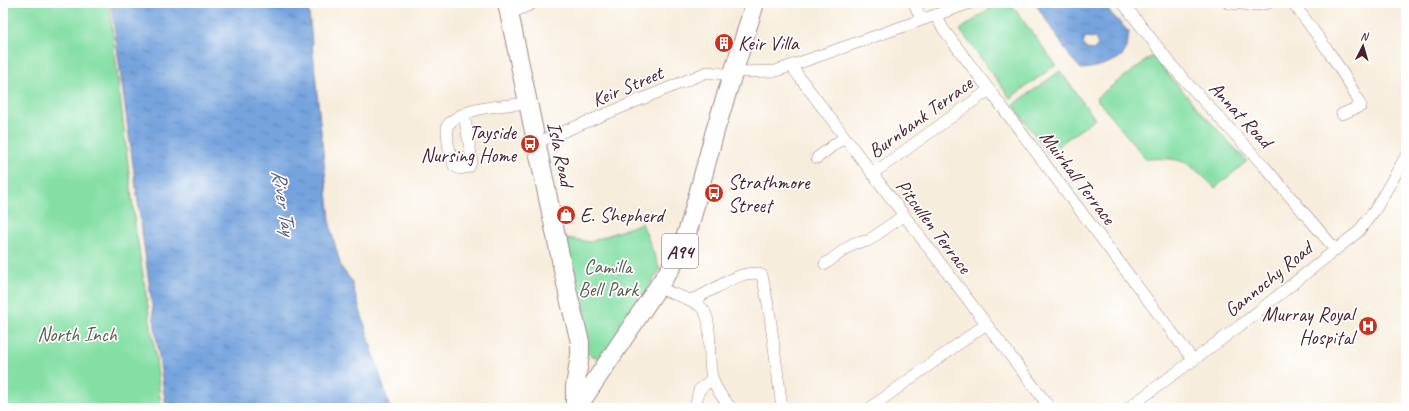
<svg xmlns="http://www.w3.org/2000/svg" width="1409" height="411" font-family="Caveat,sans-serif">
  <defs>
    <pattern id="water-ripples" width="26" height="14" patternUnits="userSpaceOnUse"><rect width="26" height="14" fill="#74a3dd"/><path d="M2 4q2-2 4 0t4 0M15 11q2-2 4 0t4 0" fill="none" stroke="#6184b3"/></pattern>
  </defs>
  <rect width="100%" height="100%" fill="#fff"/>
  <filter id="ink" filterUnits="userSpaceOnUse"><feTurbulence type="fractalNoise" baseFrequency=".025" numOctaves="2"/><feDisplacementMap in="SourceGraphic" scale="8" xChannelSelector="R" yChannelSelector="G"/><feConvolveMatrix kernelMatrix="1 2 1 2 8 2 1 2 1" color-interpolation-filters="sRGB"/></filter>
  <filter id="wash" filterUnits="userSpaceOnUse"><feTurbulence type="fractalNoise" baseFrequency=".012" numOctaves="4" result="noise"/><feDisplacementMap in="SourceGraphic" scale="16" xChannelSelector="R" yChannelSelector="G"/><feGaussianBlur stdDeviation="0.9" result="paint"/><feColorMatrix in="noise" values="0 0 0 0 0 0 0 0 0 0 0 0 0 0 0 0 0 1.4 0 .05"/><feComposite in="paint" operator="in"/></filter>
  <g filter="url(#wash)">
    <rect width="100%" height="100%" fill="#f7eddc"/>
    <!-- green -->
    <g fill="#85dfa5" stroke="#687f68">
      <path d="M3,3H109L135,224L156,358L161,408H3Z"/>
      <path d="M997,3H1010L1056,65L1010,98L960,30Z"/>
      <path d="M1152,56L1199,110L1247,161L1215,188C1188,161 1184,157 1146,159L1096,98Z"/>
      <path d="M1060,71L1095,119L1048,153L1013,105Z"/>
      <path d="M642,223L660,270L601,359L586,353L560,237L590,242Z"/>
    </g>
    <!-- water -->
    <g fill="url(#water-ripples)" stroke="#5f6184" fill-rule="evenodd">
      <path d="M111,3H308L331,230L341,267L351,280L390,408H166Z"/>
      <path d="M1035,3H1101L1129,32C1128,38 1128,48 1124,53C1119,62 1091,69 1081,69L1071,58ZM1085,37L1095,38L1098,45L1093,50L1086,49L1083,44Z"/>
    </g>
  </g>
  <g filter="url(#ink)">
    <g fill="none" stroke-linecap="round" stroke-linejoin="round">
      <defs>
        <g id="street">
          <path d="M914,3L921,19"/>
          <path d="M1123,3L1178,73L1264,166L1335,249"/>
          <path d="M1228,3L1255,5L1269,3"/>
          <path d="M1293,3C1318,36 1343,69 1361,106L1342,114"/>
          <path d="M509,14L534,3"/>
          <path d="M935,15L944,30L1193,360"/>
          <path d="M791,66L1050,408"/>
          <path d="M464,114L472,160L469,167L460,169L454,166L448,144L447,126C462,106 504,106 528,103"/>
          <path d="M536,143L707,72L724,74L733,72L776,71L970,3"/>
          <path d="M817,158L844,137"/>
          <path d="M872,174L989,90"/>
          <path d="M825,264L854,243L868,241L904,215"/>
          <path d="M658,287C672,295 691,297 702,308C714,320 707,359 712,377C715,389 723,398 731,408"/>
          <path d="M690,300C711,295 740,266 762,275L769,309L782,408"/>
          <path d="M695,408L699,390L712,379"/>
          <path d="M870,408L986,324"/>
          <path d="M1128,408L1241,325L1358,232L1375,210L1406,156"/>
        </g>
        <g id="primary">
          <path d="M507,3L569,298L580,342V355L575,387V408"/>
          <path d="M577,408L672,266L682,246L690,224L715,131L755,3"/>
        </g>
      </defs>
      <!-- street casing -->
      <use href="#street" stroke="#a08684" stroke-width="12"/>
      <!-- primary casing -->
      <use href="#primary" stroke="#a08684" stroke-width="20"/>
      <!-- street -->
      <use href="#street" stroke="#fff" stroke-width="11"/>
      <!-- primary -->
      <use href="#primary" stroke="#fff" stroke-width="18"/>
    </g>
  </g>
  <!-- icons -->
  <defs>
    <symbol id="building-disc" viewBox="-11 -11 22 22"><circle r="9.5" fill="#c8321e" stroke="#fff"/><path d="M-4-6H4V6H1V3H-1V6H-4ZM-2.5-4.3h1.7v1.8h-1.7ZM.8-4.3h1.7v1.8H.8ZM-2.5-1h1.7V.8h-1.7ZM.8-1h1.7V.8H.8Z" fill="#fff"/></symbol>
    <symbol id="bus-disc" viewBox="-11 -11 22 22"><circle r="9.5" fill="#c8321e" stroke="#fff"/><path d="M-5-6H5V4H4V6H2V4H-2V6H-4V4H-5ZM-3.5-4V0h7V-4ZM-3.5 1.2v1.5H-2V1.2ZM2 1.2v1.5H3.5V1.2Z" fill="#fff"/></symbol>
    <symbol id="shop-disc" viewBox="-11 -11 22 22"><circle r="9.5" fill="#c8321e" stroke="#fff"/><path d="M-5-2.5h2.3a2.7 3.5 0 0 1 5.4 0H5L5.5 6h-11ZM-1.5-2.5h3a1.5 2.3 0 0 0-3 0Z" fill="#fff"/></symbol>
    <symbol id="hospital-disc" viewBox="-11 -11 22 22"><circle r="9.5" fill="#c8321e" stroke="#fff"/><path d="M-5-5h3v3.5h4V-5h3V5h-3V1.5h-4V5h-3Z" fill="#fff"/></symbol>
  </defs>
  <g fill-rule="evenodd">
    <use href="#building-disc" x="713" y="32" width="22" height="22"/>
    <use href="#bus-disc" x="519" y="133" width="22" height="22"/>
    <use href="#bus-disc" x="703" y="182" width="22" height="22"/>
    <use href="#shop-disc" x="555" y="204" width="22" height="22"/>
    <use href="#hospital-disc" x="1357" y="315" width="22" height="22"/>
  </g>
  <g text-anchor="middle" stroke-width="3.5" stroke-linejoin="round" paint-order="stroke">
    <!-- shield labels -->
    <rect fill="#fff" stroke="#80626b" stroke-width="1" x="662" y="234" width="36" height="34" rx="3"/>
    <g font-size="19" font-weight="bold" fill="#4a1f2b">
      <text x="680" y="258">A94</text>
    </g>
    <!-- poi labels -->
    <g font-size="20" fill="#4a1f2b" stroke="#fff" text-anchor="start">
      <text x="738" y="50">Keir Villa</text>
      <text x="516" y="139" text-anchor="end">Tayside<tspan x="516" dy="23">Nursing Home</tspan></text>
      <text x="728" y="189">Strathmore<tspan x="728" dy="23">Street</tspan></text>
      <text x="580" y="222">E. Shepherd</text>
      <text x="1354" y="321" text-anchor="end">Murray Royal<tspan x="1354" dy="23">Hospital</tspan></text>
    </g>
    <!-- street labels -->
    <g font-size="20" fill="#4a1f2b" stroke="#fff">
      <text transform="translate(627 86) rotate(-23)" y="7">Keir Street</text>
      <text transform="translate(1241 114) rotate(47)" y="7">Annat Road</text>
      <text transform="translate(920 117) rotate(-36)" y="7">Burnbank Terrace</text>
      <text transform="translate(561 154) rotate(78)" y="7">Isla Road</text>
      <text transform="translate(1078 177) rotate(53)" y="7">Muirhall Terrace</text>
      <text transform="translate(934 226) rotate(53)" y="7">Pitcullen Terrace</text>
      <text transform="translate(1268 279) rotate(-39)" y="7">Gannochy Road</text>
    </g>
    <!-- park labels -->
    <g font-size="20" fill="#5c5950" stroke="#fff">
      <text x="608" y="273">Camilla<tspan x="608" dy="23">Bell Park</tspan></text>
      <text x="77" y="341">North Inch</text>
    </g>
    <!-- water labels -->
    <g font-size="21" font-style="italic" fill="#5d5a7b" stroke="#fff">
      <text transform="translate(284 202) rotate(81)" y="7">River Tay</text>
    </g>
  </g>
  <!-- margin -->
  <rect width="1409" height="411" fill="none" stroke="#fff" stroke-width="16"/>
  <!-- north arrow -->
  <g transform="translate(1363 46) rotate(5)" stroke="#ffffff" stroke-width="3" paint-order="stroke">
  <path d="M0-3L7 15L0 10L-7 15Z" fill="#4a1f2b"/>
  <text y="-6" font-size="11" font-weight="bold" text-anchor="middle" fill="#4a1f2b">N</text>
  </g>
</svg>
